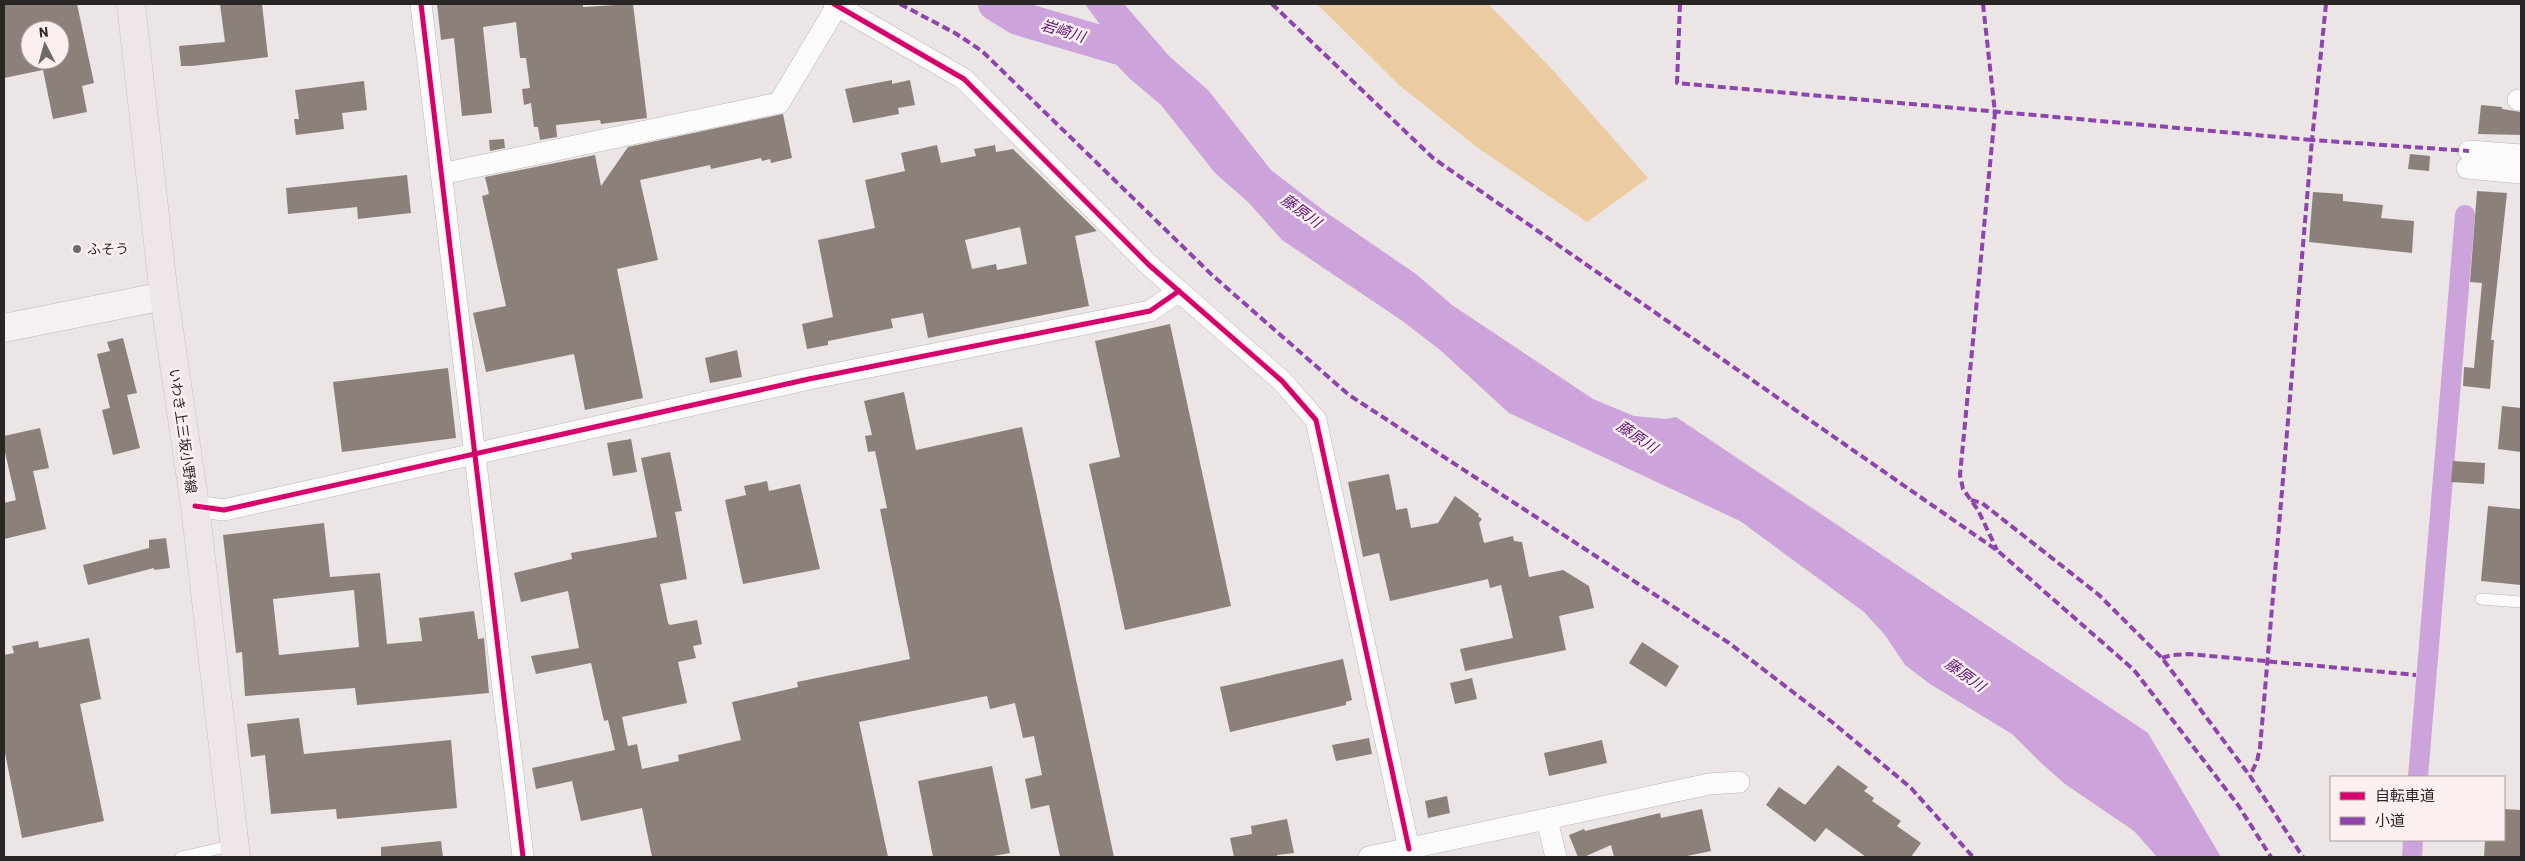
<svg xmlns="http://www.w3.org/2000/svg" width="2525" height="861" font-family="Barlow,'Noto Sans JP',sans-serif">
  <rect width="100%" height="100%" fill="#ece5e5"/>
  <!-- green -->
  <path fill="#ebcca1" d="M1317,4H1488L1550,67L1648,178L1587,222L1478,148L1399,85Z"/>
  <!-- water -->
  <path fill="#cda3db" d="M1085,4H1124L1170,57L1208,90L1271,170L1327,213L1416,274L1452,305L1593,399L1634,416L1666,419L1676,417L2148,733L2221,857H2157L2134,831L2065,784L2040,762L2012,734L1930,684L1905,665L1885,635L1864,612L1740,521L1509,413L1439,349L1401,320L1282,240L1248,202L1215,173L1161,105L1129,78L1113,61L1106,33Z"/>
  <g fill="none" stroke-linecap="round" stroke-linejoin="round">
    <!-- canal -->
    <g stroke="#cda3db" stroke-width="20">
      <path d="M2418,777L2465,215"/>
      <path d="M2412,857L2413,840"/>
    </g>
    <!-- river -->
    <path stroke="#cda3db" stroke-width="34" d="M995,4L1018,18L1133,52"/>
  </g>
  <!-- building -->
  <g fill="#8c807b" fill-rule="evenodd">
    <path d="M4,4H77L94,83L82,86L87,112L53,119L43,70L4,78ZM30,30H60V60H30Z"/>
    <path d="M220,4H262L268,57L192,66H181L179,46L225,42Z"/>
    <path d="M437,4H583V7L633,4L647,118L601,124L600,120L556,125L557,137L540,140L538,127H534L531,103L524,105L522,89L530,88L526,58H520L516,22L483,27L492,113L462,116L454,38L441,40Z"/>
    <path d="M892,80V84L910,80L915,105L898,108L899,114L853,123L845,89Z"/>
    <path d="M364,81L367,110L342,113L344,129L296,135L294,119H299L295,90Z"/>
    <path d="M2481,105L2502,107V109L2521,112V135L2478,134Z"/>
    <path d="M783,114L792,158L771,163L770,159L762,161L761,158L711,169L710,165L640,180L658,260L617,269L643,398L585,410L574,354L486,372L473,313L506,306L482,196L489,194L485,177L595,155L601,186L628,147Z"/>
    <path d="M504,139L505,148L490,151L489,140Z"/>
    <path d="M937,145L941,163L976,156L974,149L995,145L996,152L1013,149L1097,231L1075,236L1089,306L928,338L923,313L891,319L893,328L828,341V345L807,349L802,324L833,317L818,240L875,228L865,180L905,171L901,153ZM1020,227L1027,264L997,270L996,264L972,269L965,240Z"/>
    <path d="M2410,154L2430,156L2429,171L2408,169Z"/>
    <path d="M407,175L411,213L358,219L357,207L288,214L286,188Z"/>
    <path d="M2477,191L2507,193L2491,340H2494L2490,389L2463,386L2464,367L2474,368L2482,283L2470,282Z"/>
    <path d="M2313,192L2343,194V201L2383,205L2381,218L2414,221L2412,253L2309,242Z"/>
    <path d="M1170,324L1231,606L1125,630L1089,464L1120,457L1095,341Z"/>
    <path d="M123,338L137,393L127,395L140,448L113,455L102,410L110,408L97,354L110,351L107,342Z"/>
    <path d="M737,350L742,377L710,383L705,358Z"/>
    <path d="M448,368L456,438L342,452L333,382Z"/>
    <path d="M904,392L916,450L1022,427L1114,857H1060L1049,805L1031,809L1025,779L1042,775L1034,736L1023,738L1015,703L990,709L987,696L859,722L888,857H652L642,808L581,821L572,781L536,789L532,768L615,750L608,720L604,721L591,663L536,674L531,656L579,648L568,591L521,602L514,573L572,559L571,553L657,537L641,458L670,452L682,511L675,512L687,579L660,584L668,623L670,625L697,620L702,644L693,646L696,658L678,662L687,703L622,717L628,746L637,744L642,769L679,761L678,755L741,740L732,702L798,687L797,682L910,659L880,509L887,508L875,451L868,452L865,436L872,435L864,401Z"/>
    <path d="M2502,406L2521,408V452L2498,449Z"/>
    <path d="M40,428L49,468L33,471L46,529L4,539V503L16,500L4,448V436Z"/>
    <path d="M631,439L637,472L613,476L607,443Z"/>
    <path d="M2453,461L2485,463L2484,484L2451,482Z"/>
    <path d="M1389,474L1396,510L1407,508L1411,528L1438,523L1455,496L1479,514L1478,516L1482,519L1479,523L1484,543L1513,536L1514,541L1522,542L1529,577L1563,570L1589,586L1594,608L1559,616L1566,650L1465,671L1460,649L1513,638L1501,585L1490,588L1488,579L1390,601L1379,553L1363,557L1348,482Z"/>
    <path d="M767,481L769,491L800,484L820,569L743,584L725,500L746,495L744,486Z"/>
    <path d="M2488,506L2521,509V585L2481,581Z"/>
    <path d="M324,523L330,577L380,573L387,644L422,641L419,618L474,611L478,639L484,638L489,693L357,705L355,688L245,696L242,652L236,653L223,535ZM354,590L359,647L279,655L273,599Z"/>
    <path d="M166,538L170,568L154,570V568L88,585L83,565L149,548V540Z"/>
    <path d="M89,638L101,699L80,704L104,821L22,838L4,748V655L14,653L12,646L38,641L39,648Z"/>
    <path d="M1642,642L1679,666L1666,687L1629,663Z"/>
    <path d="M1343,659L1352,700L1346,702V705L1230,732L1220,687Z"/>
    <path d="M1472,678L1477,699L1455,704L1450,683Z"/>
    <path d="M299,718L304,754L451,740L457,808L337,819L336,809L271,814L265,755L251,757L247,724Z"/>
    <path d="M1369,738L1372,754L1336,761L1332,745Z"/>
    <path d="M1602,740L1607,763L1549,776L1544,753Z"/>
    <path d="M1838,765L1868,787L1864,791L1874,798L1872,801L1901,821L1897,826L1921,843L1911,857H1866L1826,828L1815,842L1766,805L1779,787L1805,805Z"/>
    <path d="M992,766L1010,853L988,857H933L918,781Z"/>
    <path d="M1447,796L1450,813L1428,818L1425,801Z"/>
    <path d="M1702,809L1711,851L1682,857H1614L1611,845L1584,857H1578L1569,835L1584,829L1585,831L1660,813L1661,818Z"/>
    <path d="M2504,809L2521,810V857H2484L2485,840H2504Z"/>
    <path d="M1287,819L1294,853L1277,855V857H1234L1230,838L1252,834L1251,826Z"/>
    <path d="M441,841L443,857H381V847Z"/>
  </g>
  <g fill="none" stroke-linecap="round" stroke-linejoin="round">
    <defs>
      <g id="lane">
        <path d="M2481,599L2521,602"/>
        <path d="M181,857L235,845"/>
      </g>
      <g id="street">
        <path d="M421,4L523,857"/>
        <path d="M834,4L964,79L1149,265L1282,381L1316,420L1409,849"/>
        <path d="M2518,100H2521"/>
        <path d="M2469,151L2521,155"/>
        <path d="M2467,168L2521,173"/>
        <path d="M441,174L779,103L837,6"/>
        <path d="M195,506L224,510L809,379L1150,311L1179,291"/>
        <path d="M1547,820L1556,857"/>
        <path d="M1369,857L1709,784L1739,782"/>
      </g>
      <path id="secondary" d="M4,328L164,296"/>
      <path id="primary" d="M131,4L164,296L195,506L236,857"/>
    </defs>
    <!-- lane casing -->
    <use href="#lane" stroke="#bab6b6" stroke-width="12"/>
    <!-- street casing -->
    <use href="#street" stroke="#bab6b6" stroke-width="22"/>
    <!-- secondary casing -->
    <use href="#secondary" stroke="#bab6b6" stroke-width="29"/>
    <!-- primary casing -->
    <use href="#primary" stroke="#c5c2c2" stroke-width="29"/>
    <!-- lane -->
    <use href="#lane" stroke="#fcfbfb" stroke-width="11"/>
    <!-- street -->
    <use href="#street" stroke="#fcfbfb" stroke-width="21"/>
    <!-- secondary -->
    <use href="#secondary" stroke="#f5f1f3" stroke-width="28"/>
    <!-- primary -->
    <use href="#primary" stroke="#efe6ea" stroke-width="28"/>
    <!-- quiet -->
    <g stroke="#8e44ad" stroke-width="4" stroke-dasharray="8 4" stroke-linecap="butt">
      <path d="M900,4L955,33L982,51L1212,275L1349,395L1729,643L1832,722L1911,788L1973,857"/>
      <path d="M1272,4L1433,158L1998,551L2134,670L2238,805L2271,857"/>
      <path d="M1680,4L1677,83L2312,140L2260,748L2257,761L2250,776"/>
      <path d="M1983,4L1995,113L1960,475L1963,489L1978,510L1997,550"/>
      <path d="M2326,4L2312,140L2469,151"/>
      <path d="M1971,500L1982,503L2099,595L2162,658L2250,776L2303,857"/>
      <path d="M2162,658L2172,655L2189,654L2416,675"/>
    </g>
    <defs>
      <g id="cycleway">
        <path d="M421,4L523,857"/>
        <path d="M834,4L964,79L1149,265L1282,381L1316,420L1409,849"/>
        <path d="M195,506L224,510L809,379L1150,311L1179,291"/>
      </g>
    </defs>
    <!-- cycleway casing -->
    <use href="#cycleway" stroke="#fcefef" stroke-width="8"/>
    <!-- cycleway -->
    <use href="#cycleway" stroke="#d6006c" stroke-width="5"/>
  </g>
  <!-- markers -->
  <circle fill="#6e6969" stroke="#fcefef" stroke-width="2" cx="77" cy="249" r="5"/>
  <g text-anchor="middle" stroke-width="5" stroke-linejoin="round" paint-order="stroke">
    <!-- poi labels -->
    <g font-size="14" fill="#2a2626" stroke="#fcefef" text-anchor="start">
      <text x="87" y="254">ふそう</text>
    </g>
    <!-- street labels -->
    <g font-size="14" fill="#2a2626" stroke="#fcefef">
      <text transform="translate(183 431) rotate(82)" y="5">いわき上三坂小野線</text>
    </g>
    <!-- water labels -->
    <g font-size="15" font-style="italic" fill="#5e1576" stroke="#fcefef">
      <text transform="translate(1063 31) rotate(17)" y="5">岩崎川</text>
      <text transform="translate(1301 211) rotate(36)" y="5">藤原川</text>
      <text transform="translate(1637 437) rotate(34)" y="5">藤原川</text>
      <text transform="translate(1965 675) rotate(36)" y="5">藤原川</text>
    </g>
  </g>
  <!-- border -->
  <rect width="2525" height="861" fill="none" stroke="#2a2626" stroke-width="10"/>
  <!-- legend -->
  <rect x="2330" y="776" width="175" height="65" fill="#fcefef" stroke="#a89f9f"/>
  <rect x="2340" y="792" width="25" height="8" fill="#d6006c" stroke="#a89f9f"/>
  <text x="2375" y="801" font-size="15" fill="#2a2626">自転車道</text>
  <rect x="2340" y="817" width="25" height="8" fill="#8e44ad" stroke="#a89f9f"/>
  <text x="2375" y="826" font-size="15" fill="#2a2626">小道</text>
  <!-- north arrow -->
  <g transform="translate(45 45) rotate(354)"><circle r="24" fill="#fcefef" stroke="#a89f9f"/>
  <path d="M0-4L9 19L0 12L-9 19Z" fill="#6e6969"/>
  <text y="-8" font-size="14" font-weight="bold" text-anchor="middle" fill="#2a2626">N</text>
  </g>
</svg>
